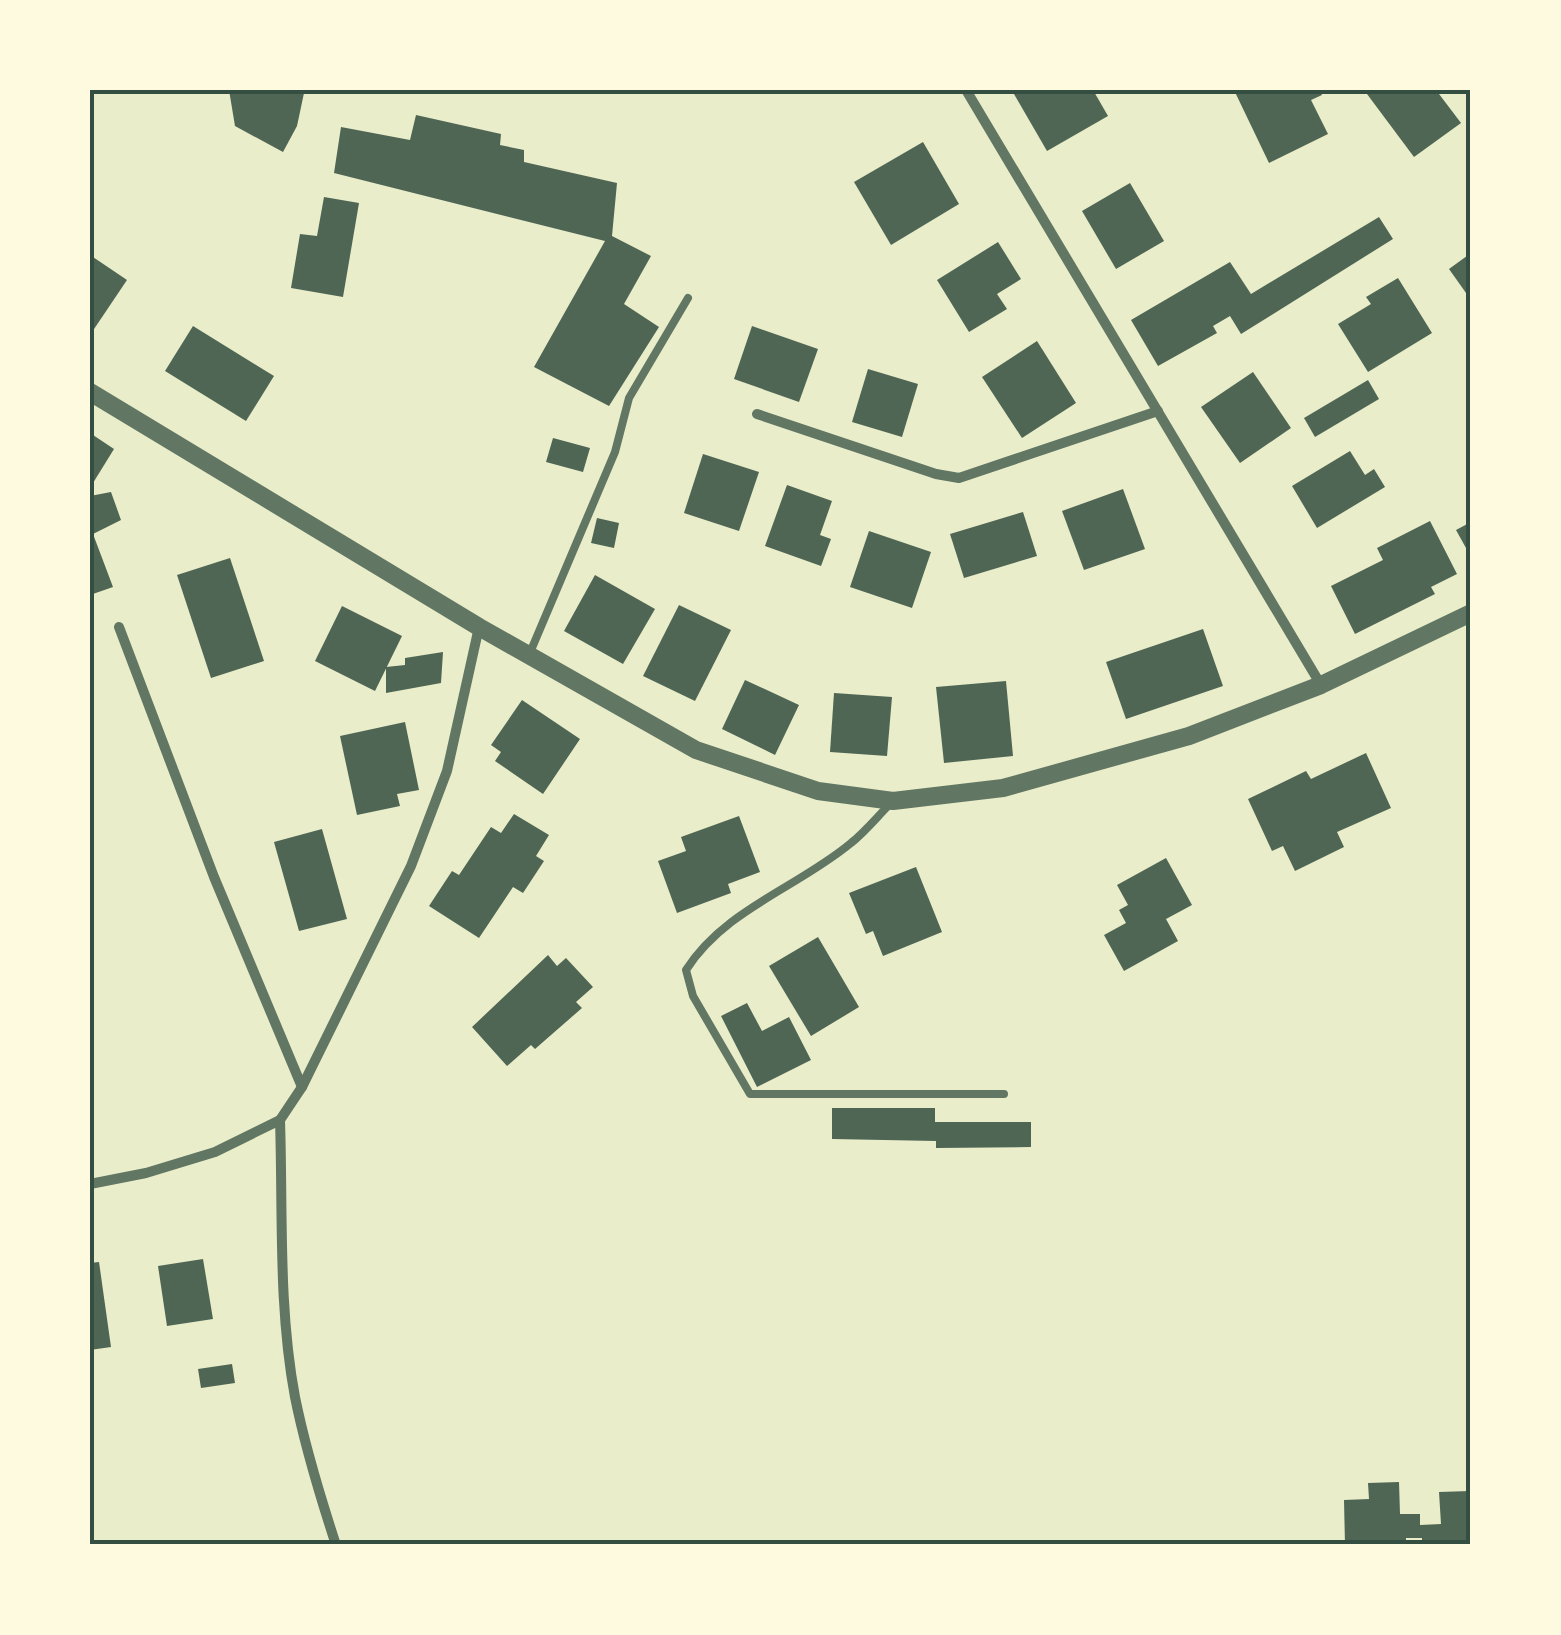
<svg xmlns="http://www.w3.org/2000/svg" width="1561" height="1635" font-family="Raleway,sans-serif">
  <rect width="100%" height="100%" fill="#e9edc9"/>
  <!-- building -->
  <g fill="#4f6655">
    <path d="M229,90L304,93L297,126L283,152L235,126Z"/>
    <path d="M1020,90H1093L1108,116L1047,151L1014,94Z"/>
    <path d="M1234,90H1320L1322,95L1311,100L1328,134L1269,163Z"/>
    <path d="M1364,90H1436L1461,123L1414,157Z"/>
    <path d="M416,115L501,134L500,145L524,150V162L617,183L612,236L651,256L624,304L659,327L609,406L534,367L605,241L334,173L341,127L410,140Z"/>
    <path d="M923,142L959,204L891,245L854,182Z"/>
    <path d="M1130,183L1164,241L1116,269L1082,211Z"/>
    <path d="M324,197L359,203L343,297L291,288L300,234L317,236Z"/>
    <path d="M1379,217L1393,239L1241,334L1230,316L1213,326L1217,333L1158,366L1131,320L1230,262L1251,294Z"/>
    <path d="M998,242L1021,279L997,294L1007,309L969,332L937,280Z"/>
    <path d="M1471,253V300L1449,269Z"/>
    <path d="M90,255L127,280L90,335Z"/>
    <path d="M1398,278L1432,333L1368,372L1338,324L1371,304L1366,297Z"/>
    <path d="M193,326L274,376L246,421L165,371Z"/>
    <path d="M752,326L818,349L799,402L734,379Z"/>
    <path d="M1037,341L1076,403L1022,438L982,377Z"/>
    <path d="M868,369L918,384L902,437L852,422Z"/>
    <path d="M1253,372L1291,428L1240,463L1201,407Z"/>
    <path d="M1368,380L1379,399L1315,437L1304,418Z"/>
    <path d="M90,433L114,449L93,483L90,481Z"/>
    <path d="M553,438L590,448L583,472L546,462Z"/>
    <path d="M1350,451L1365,475L1374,469L1385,487L1317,528L1292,486Z"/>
    <path d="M703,454L759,472L739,531L684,513Z"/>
    <path d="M787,485L832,501L820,535L831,539L821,566L765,546Z"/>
    <path d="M1123,489L1145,549L1084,570L1062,511Z"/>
    <path d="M111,492L121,520L93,534L113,587L90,595V496Z"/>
    <path d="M1023,512L1037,556L964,578L950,534Z"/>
    <path d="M597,518L619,523L614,548L591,543Z"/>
    <path d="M1430,521L1457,574L1431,587L1435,594L1355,634L1331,586L1383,560L1377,548Z"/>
    <path d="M1471,522V545L1466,548L1456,530Z"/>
    <path d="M869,531L931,552L912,608L850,587Z"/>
    <path d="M230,558L264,661L211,678L177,575Z"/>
    <path d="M595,575L655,609L623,664L564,631Z"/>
    <path d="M679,605L731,630L695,701L643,676Z"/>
    <path d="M342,606L402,636L375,691L315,661Z"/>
    <path d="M1203,629L1223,686L1126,719L1106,662Z"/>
    <path d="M443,652L441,683L386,693V667L405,665V658Z"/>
    <path d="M745,680L799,705L775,755L722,729Z"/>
    <path d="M1006,681L1013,756L944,763L936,687Z"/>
    <path d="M834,693L892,697L887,756L830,752Z"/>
    <path d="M522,700L580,739L543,794L495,761L501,752L491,745Z"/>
    <path d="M405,722L419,790L397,794L400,806L357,815L340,736Z"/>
    <path d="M1366,753L1391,808L1337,832L1344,847L1295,871L1283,846L1272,851L1248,799L1306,771L1311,779Z"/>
    <path d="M514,814L549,835L536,856L544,861L523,893L513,887L479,938L429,906L452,871L459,875L491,827L501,833Z"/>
    <path d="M739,816L760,872L728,884L731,893L677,913L658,861L686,851L681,837Z"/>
    <path d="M322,829L347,919L299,931L274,842Z"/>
    <path d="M1166,858L1192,905L1166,919L1178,941L1124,971L1104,935L1126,923L1119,910L1128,905L1117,885Z"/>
    <path d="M916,867L942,932L883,956L873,931L866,934L849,893Z"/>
    <path d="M818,937L859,1007L811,1036L769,966Z"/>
    <path d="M548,955L557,966L566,958L593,987L576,1002L582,1008L535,1049L531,1045L507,1066L472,1027Z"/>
    <path d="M747,1003L762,1031L789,1017L811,1060L757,1087L721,1016Z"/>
    <path d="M832,1108H935V1122H1031V1147L936,1148V1141L832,1139Z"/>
    <path d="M203,1259L213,1319L167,1326L158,1266Z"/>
    <path d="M99,1262L111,1347L90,1350V1263Z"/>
    <path d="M232,1364L235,1383L201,1388L198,1369Z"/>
    <path d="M1399,1482L1400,1514H1420V1525L1441,1524L1439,1492L1470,1491L1471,1545H1422V1538H1406V1545H1345L1344,1500L1369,1499L1368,1483Z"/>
  </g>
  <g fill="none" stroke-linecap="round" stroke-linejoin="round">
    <!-- service -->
    <g stroke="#617663" stroke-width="8">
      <path d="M529,655L615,452L629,398L688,298"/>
      <path d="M890,804C877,817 865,832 851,843C797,888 725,909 686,970L693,996L750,1094H1004"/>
    </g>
    <!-- minor -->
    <g stroke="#617663" stroke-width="10">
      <path d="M966,90L1321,685"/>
      <path d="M757,414L936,474L959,478L1158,411"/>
      <path d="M119,627L214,877L302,1087L411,866L447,771L479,627"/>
      <path d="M280,1120C283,1211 278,1307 295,1397C305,1447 320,1496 336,1545"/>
      <path d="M90,1184L146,1173L215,1152L280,1120L302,1087"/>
    </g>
    <!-- tertiary -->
    <path stroke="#617663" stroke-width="18" d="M90,392L479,627L696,750L818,791L893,801L1003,788L1189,736L1321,685L1471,613"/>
  </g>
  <!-- border -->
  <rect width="1561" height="1635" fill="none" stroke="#fefae0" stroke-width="185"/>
  <rect x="92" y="92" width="1376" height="1450" fill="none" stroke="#344e41" stroke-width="4"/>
</svg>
